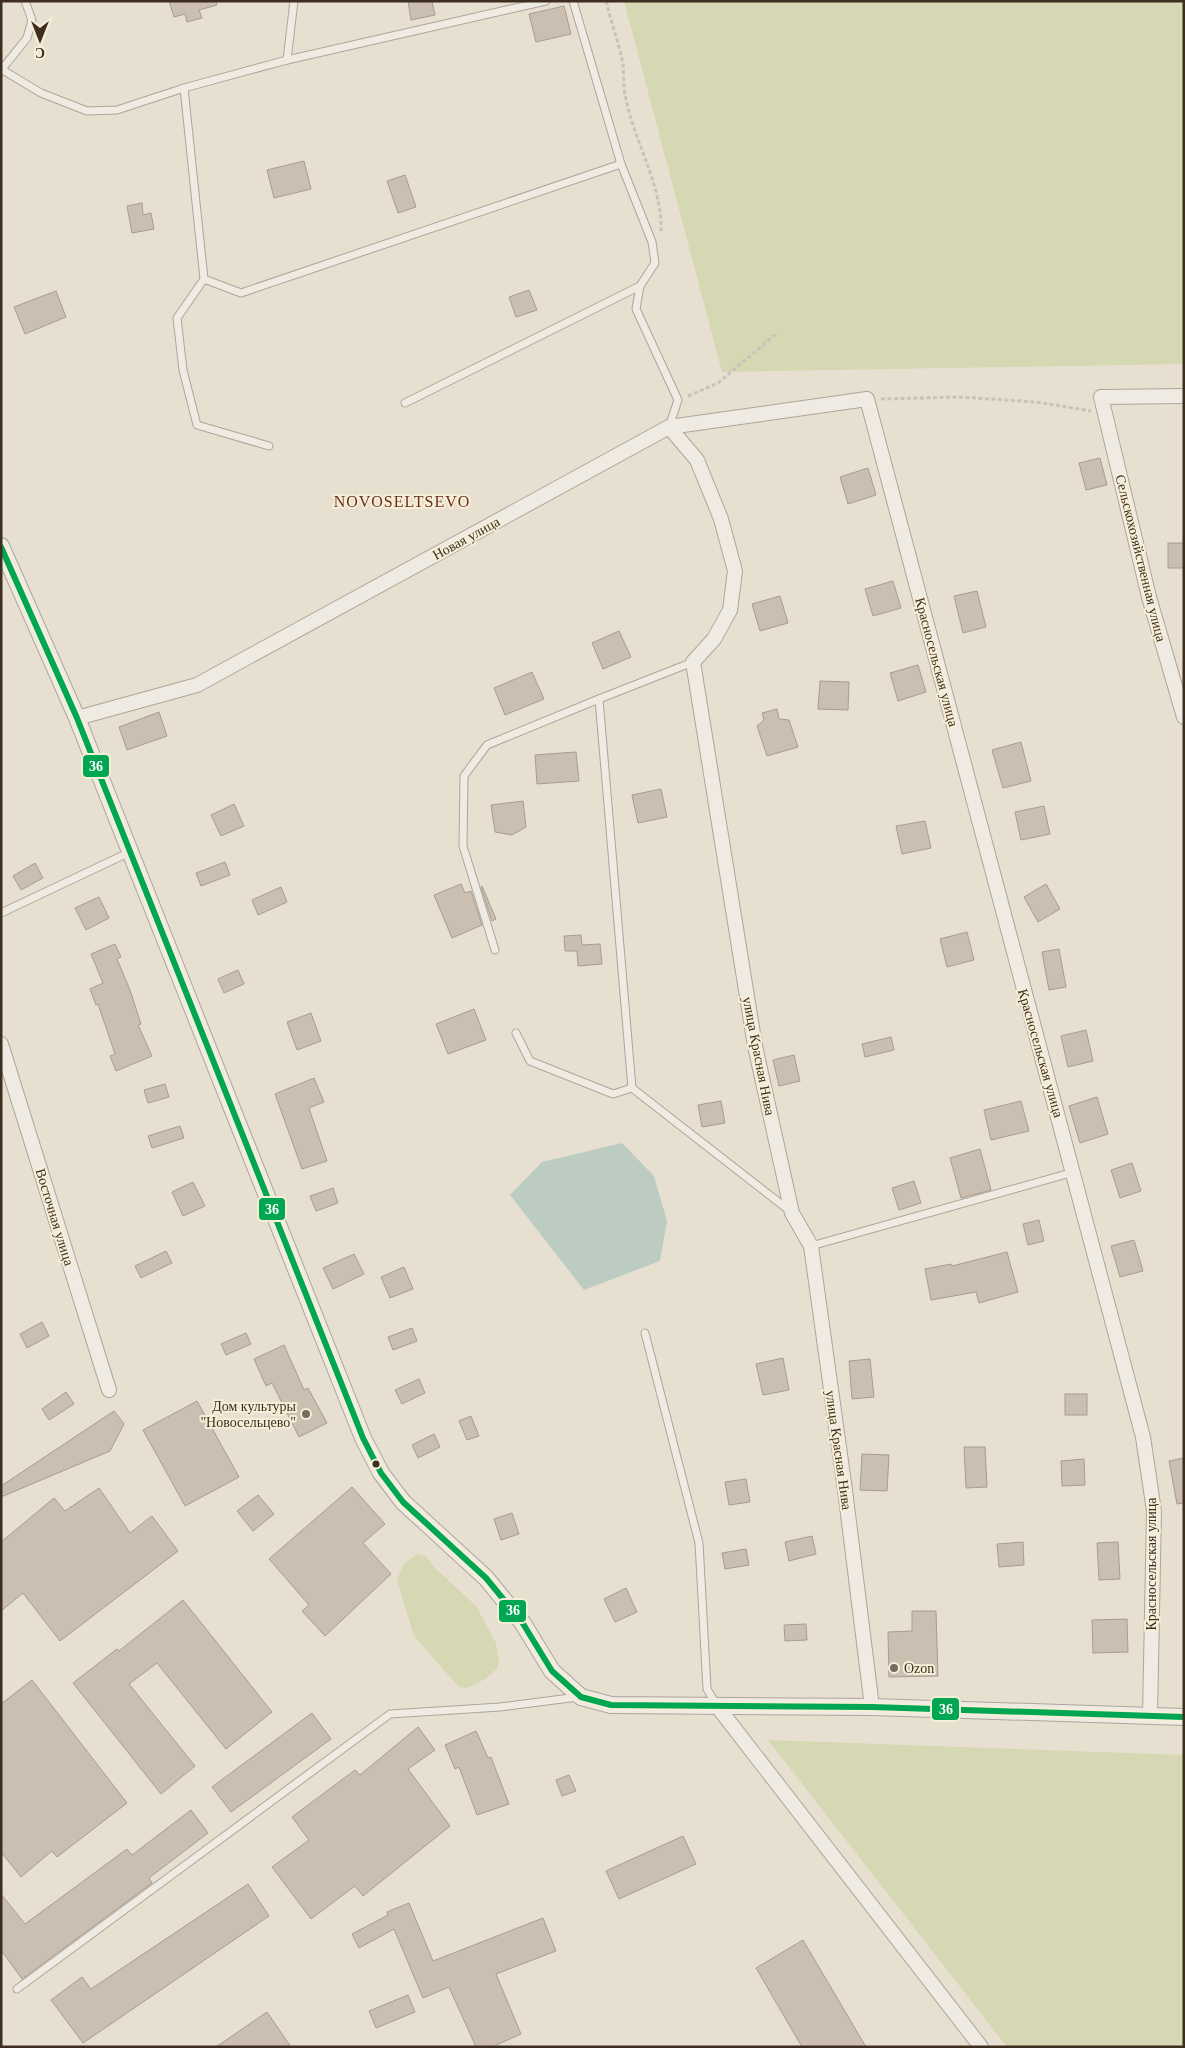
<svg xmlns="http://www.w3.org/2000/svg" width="1185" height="2048" font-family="'Times New Roman',serif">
  <rect width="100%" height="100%" fill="#e7e0d1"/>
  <!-- green -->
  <g fill="#d6d7b3">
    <path d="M624,1H1184V364L722,372Z"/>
    <path d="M417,1554L425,1556L436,1569L476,1606L496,1643L499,1661L497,1669L483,1680L467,1688L459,1687L414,1636L397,1580L403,1565Z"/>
    <path d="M768,1740L1184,1755V2047H1007Z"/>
  </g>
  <!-- water -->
  <path fill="#bcccc2" d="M622,1143L654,1176L667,1221L660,1261L584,1290L510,1195L542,1162Z"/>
  <!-- building -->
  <g fill="#cbbfb2" stroke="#a89c90">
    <path d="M169,1H216L217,5L199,10L202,18L187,22L185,14L174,17Z"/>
    <path d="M408,1H432L435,15L411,20Z"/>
    <path d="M564,6L571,34L536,42L529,14Z"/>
    <path d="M304,161L311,189L274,198L267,170Z"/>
    <path d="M405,175L416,207L398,213L387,181Z"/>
    <path d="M142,203L143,215L151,213L154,229L132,233L127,206Z"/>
    <path d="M529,290L537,310L516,317L509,297Z"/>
    <path d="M56,291L66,317L25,334L14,307Z"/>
    <path d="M1100,458L1107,485L1086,490L1079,463Z"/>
    <path d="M868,468L876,495L848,504L840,477Z"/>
    <rect x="1168" y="543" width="16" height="25"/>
    <path d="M893,581L901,608L873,616L865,589Z"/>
    <path d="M977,591L986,627L963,633L954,596Z"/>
    <path d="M780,596L788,623L760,631L752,604Z"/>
    <path d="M619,631L631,657L603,669L592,643Z"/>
    <path d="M918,665L926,692L898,701L890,673Z"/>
    <path d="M532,672L544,699L505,715L494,688Z"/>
    <path d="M820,681L849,682L848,710L818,709Z"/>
    <path d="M777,709L779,719L789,720L798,747L767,756L757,726L764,720L762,713Z"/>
    <path d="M159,712L167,736L127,750L119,727Z"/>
    <path d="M1021,742L1031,781L1003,788L992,750Z"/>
    <path d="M576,752L579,781L537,784L535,755Z"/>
    <path d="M661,789L667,817L638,823L632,795Z"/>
    <path d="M523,801L526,827L512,835L495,832L491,805Z"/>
    <path d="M234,804L244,826L221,836L211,815Z"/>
    <path d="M1044,806L1050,834L1021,840L1015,812Z"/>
    <path d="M925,821L931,848L902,854L896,826Z"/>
    <path d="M225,862L230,875L201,886L196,873Z"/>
    <path d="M35,863L43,878L21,890L13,876Z"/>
    <path d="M461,884L465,893L471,891L482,925L452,938L434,895Z"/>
    <path d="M1046,884L1060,909L1038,922L1024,897Z"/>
    <path d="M482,886L496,919L492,921L481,887Z"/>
    <path d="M281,887L287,902L258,915L252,900Z"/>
    <path d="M99,897L109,918L86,930L75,908Z"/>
    <path d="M967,932L974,960L947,967L940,939Z"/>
    <path d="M581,935L582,945L600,944L602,964L578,966L577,951H565L564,936Z"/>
    <path d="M115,944L121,957L117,959L130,990L141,1024L138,1025L152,1056L116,1071L110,1056L115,1054L98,1004L96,1005L90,989L103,983L91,954Z"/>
    <path d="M1059,949L1066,987L1049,990L1042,952Z"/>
    <path d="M238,970L244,984L224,993L218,979Z"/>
    <path d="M474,1009L486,1040L448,1054L436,1024Z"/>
    <path d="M311,1013L321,1041L297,1050L287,1022Z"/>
    <path d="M1086,1030L1093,1061L1068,1067L1061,1036Z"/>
    <path d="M891,1037L894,1050L865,1057L862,1044Z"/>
    <path d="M794,1055L800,1081L779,1086L773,1060Z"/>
    <path d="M314,1078L324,1102L309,1108L327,1161L302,1169L275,1094Z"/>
    <path d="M165,1084L169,1097L148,1103L144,1090Z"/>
    <path d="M1097,1097L1108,1134L1080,1143L1069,1106Z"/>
    <path d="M721,1101L725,1123L702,1127L698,1105Z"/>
    <path d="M1021,1101L1029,1131L991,1140L984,1110Z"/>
    <path d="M180,1126L184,1138L152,1148L148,1136Z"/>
    <path d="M980,1149L991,1190L961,1198L950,1158Z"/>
    <path d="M1132,1163L1141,1191L1120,1198L1111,1170Z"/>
    <path d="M914,1181L921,1203L899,1210L892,1188Z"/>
    <path d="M193,1182L205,1206L183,1216L172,1192Z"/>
    <path d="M333,1188L338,1203L316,1211L310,1196Z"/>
    <path d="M1039,1220L1044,1241L1028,1245L1023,1224Z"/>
    <path d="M1134,1240L1143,1271L1120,1277L1111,1246Z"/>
    <path d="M166,1251L172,1263L141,1278L135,1266Z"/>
    <path d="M1007,1252L1018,1292L979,1303L976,1292L931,1300L925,1269L951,1264L952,1266Z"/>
    <path d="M354,1254L364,1274L333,1289L323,1268Z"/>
    <path d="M404,1267L413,1289L390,1298L381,1277Z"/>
    <path d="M42,1322L49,1336L27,1348L20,1334Z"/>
    <path d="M412,1328L417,1341L393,1350L388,1337Z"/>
    <path d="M246,1333L251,1344L226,1355L221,1344Z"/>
    <path d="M284,1345L304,1390L308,1388L327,1423L299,1437L272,1383L266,1386L254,1359Z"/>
    <path d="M783,1358L789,1390L763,1395L756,1364Z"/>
    <path d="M870,1359L874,1397L852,1399L849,1361Z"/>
    <path d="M419,1379L425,1393L402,1404L395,1390Z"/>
    <path d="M66,1392L74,1404L49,1420L42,1409Z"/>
    <rect x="1065" y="1394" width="22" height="21"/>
    <path d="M197,1401L239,1477L185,1506L143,1430Z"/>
    <path d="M114,1411L124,1424L110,1451L1,1497V1486Z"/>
    <path d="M471,1416L479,1436L467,1440L459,1421Z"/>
    <path d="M434,1434L440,1447L418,1458L412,1445Z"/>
    <path d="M964,1447H985L987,1487L966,1488Z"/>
    <path d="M862,1454L889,1455L887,1491L860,1490Z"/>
    <path d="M1184,1458V1503L1177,1504L1169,1461Z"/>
    <path d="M1084,1459L1085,1485L1062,1486L1061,1461Z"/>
    <path d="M746,1479L750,1502L729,1505L725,1482Z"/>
    <path d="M352,1487L385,1524L363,1543L391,1574L325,1636L302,1611L309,1605L269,1559Z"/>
    <path d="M99,1488L130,1533L152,1516L178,1551L60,1641L23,1593L1,1611V1542L54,1498L65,1511Z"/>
    <path d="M258,1495L274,1514L253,1531L237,1511Z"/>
    <path d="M512,1513L519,1534L501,1540L494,1519Z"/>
    <path d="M812,1536L816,1554L789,1561L785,1542Z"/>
    <path d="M1023,1542L1024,1565L999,1567L997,1544Z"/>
    <path d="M1118,1542L1120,1579L1099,1580L1097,1543Z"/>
    <path d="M746,1549L749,1565L725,1569L722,1553Z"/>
    <path d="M626,1588L637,1612L615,1622L604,1599Z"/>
    <path d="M183,1600L272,1712L226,1749L157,1663L129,1684L195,1766L161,1794L73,1683L117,1649L119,1651Z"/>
    <path d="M912,1611H936L938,1676L889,1677L888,1632L912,1631Z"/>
    <path d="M1127,1619L1128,1652L1093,1653L1092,1620Z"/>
    <path d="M806,1624L807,1640L785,1641L784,1625Z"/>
    <path d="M32,1680L127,1803L57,1857L52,1851L21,1877L1,1852V1704Z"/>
    <path d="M312,1713L331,1739L231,1812L212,1787Z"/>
    <path d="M418,1727L435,1750L408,1769L450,1826L363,1896L355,1886L311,1919L272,1867L309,1840L292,1817L355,1770L360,1775Z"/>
    <path d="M476,1731L488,1758L491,1757L509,1804L477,1815L459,1767L455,1769L445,1745Z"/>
    <path d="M569,1775L576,1791L562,1796L556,1780Z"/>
    <path d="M191,1810L208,1833L149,1878L152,1883L22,1979L1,1950V1894L25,1924L127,1849L132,1855Z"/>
    <path d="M683,1836L696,1864L619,1899L606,1871Z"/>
    <path d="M248,1884L269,1916L83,2043L51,2000L82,1977L91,1989Z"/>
    <path d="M409,1903L433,1961L543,1918L556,1951L496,1974L521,2034L492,2047H476L449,1987L423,1998L394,1929L359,1948L352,1934L388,1915L387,1912Z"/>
    <path d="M803,1940L866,2047H802L756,1968Z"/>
    <path d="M408,1995L415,2012L376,2028L369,2011Z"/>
    <path d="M267,2012L291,2047H216Z"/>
  </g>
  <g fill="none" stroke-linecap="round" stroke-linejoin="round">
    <defs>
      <g id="service">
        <path d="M546,1L287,60L184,88L204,279L241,293L621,164L652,242L655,263L640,286"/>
        <path d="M573,1L621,164"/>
        <path d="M287,60L294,1"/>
        <path d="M1,69L41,93L87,111L117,110L184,88"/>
        <path d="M2,69L27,38L32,20L25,1"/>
        <path d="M204,279L177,318L183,370L197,425L269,446"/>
        <path d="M405,403L640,286L636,309L678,400L669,427"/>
        <path d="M1,913L130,852"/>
        <path d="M495,950L463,846L464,776L487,745L599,699"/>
        <path d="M516,1033L530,1061L613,1094L632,1088L790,1211"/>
        <path d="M632,1088L599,699L693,662"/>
        <path d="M811,1246L1074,1172"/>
        <path d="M645,1333L699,1543L707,1689L717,1706"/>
        <path d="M17,1989L390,1714L500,1707L578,1697"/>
      </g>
      <g id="minor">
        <path d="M1184,396L1101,397L1149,597L1184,717"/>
        <path d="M669,427L697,460L721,519L735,571L730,610L714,639L693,662L755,1046L792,1213L811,1246L845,1490L872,1707"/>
        <path d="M77,718L197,685L669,427L867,399L1143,1437L1154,1511L1150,1716"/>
        <path d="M1,1044L109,1390"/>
        <path d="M717,1706L981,2047"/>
      </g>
      <path id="tertiary" d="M1,546L77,718L363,1438L381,1473L403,1502L486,1578L522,1622L552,1671L581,1697L611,1705L872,1707L1184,1717"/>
    </defs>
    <!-- service casing -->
    <use href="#service" stroke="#ada599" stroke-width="9"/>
    <!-- minor casing -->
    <use href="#minor" stroke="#ada599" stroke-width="16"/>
    <!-- tertiary casing -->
    <use href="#tertiary" stroke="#ada599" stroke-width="18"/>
    <!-- path -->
    <g stroke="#c8c2b9" stroke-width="3" stroke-dasharray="4 2.5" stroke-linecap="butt">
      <path d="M606,1C611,22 619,43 623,65C624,76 623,88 626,99C635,144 663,186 661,233"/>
      <path d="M688,396L718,383L777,333"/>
      <path d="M881,399L959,397L1036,402L1091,411"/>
    </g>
    <!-- service -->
    <use href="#service" stroke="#efebe3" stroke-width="7"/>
    <!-- minor -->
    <use href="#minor" stroke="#efebe3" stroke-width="14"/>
    <!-- tertiary -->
    <use href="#tertiary" stroke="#efebe3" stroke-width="16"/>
    <defs>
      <path id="bus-1" d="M1,547L77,718L363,1438L381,1473L403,1502L486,1578L522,1622L552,1671L581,1697L611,1705L872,1707L1184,1717"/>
    </defs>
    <!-- bus-1 casing -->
    <use href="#bus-1" stroke="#f7eed8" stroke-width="10"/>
    <!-- bus-1 -->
    <use href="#bus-1" stroke="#00a651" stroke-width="6"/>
  </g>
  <!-- markers -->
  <g fill="#786c5e" stroke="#f7eed8" stroke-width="2">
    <circle cx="306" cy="1414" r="5"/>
    <circle cx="894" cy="1668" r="5"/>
  </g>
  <circle fill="#3d2e20" stroke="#f7eed8" stroke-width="2" cx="376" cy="1464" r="4.5"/>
  <g text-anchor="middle" stroke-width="4" stroke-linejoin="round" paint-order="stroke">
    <!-- street labels -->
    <g font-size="14" fill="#3d2e20" stroke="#f7eed8">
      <text transform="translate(466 538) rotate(-29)" y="5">Новая улица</text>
      <text transform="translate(1141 558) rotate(76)" y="5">Сельскохозяйственная улица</text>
      <text transform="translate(937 662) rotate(75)" y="5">Красносельская улица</text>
      <text transform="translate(1041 1053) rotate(74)" y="5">Красносельская улица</text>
      <text transform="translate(759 1056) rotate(79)" y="5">улица Красная Нива</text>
      <text transform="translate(55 1217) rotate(73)" y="5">Восточная улица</text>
      <text transform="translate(839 1450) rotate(82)" y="5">улица Красная Нива</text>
      <text transform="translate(1151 1564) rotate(-90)" y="5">Красносельская улица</text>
    </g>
    <!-- poi labels -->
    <g font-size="14" fill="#3d2e20" stroke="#f7eed8" text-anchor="end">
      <text x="296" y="1411">Дом культуры<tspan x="296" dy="16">"Новосельцево"</tspan></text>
      <text x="904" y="1673" text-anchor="start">Ozon</text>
    </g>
    <!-- quarter labels -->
    <g font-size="16" letter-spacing="1" fill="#6b2e1e" stroke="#f7eed8">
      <text x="402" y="507">NOVOSELTSEVO</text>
    </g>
  </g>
  <g stroke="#f7eed8" stroke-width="2">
    <rect x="82" y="754" width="28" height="24" rx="5" fill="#00a651"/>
    <rect x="258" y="1197" width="28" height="24" rx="5" fill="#00a651"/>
    <rect x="498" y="1599" width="29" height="24" rx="5" fill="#00a651"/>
    <rect x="931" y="1697" width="29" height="24" rx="5" fill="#00a651"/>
  </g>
  <g font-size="14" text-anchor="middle" font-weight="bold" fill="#fff">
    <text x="96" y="771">36</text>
    <text x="272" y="1214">36</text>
    <text x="513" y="1615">36</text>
    <text x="946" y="1714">36</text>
  </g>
  <!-- border -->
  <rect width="1185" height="2048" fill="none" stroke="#3d2e20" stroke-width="5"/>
  <!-- north arrow -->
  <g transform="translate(40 40) rotate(180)" stroke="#f7eed8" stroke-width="4" paint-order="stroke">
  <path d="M0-4L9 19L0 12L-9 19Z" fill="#3d2e20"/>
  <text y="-8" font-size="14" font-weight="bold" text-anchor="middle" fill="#3d2e20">С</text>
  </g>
</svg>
